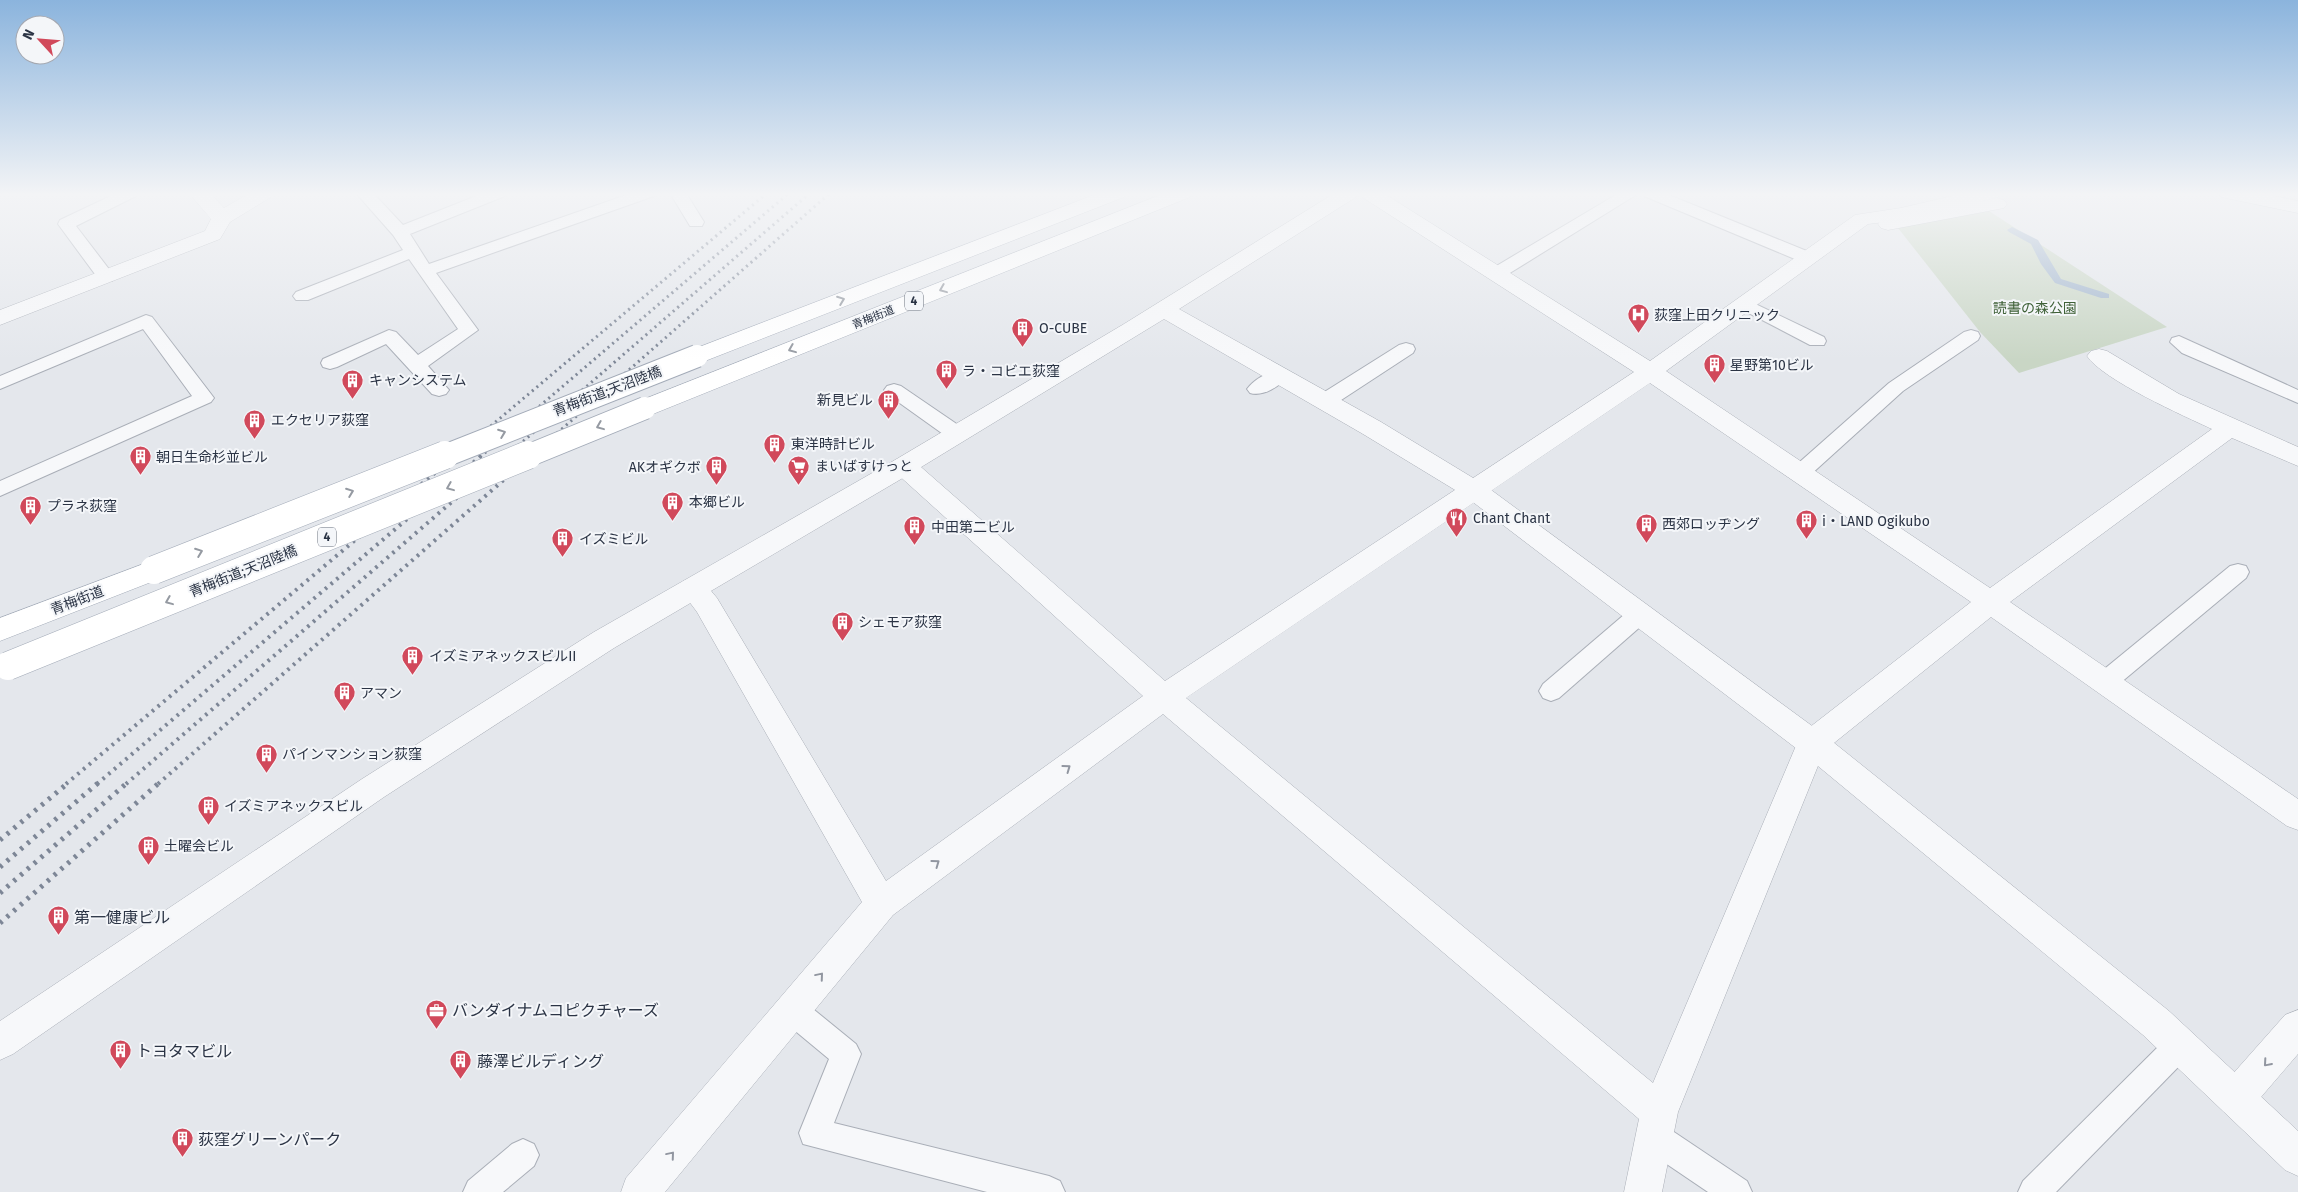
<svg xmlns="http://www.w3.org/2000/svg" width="2298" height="1192" font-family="'Fira Sans','Noto Sans JP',sans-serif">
  <rect width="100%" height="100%" fill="#e4e7ec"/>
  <!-- green -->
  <path fill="#c9d6c5" d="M1989,211L2167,327L2019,373L1980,332L1898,228Z"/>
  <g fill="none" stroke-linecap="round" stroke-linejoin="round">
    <!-- stream -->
    <path fill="#9fb4cc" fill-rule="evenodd" d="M2012,227L2038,240L2061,279L2109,294V298H2101L2055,283L2041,264L2031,244L2009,232L2007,230Z"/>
    <defs>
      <g id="service">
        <path d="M117,193H138L136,196L76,226L115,277L112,281H100L58,224L60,220Z"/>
        <path d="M356,193H373L403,225L484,193H507L505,196L410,234L429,264L632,193H656L654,196L436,273L478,330L428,366L449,390L446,394L439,396L432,394L386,344L337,367L330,369L323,367L321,363L323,359L389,330L396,332L418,355L458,329L409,259L308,300H296L293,296L296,292L403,250L393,235Z"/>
        <path d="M670,193H686L704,222L702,226H690Z"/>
        <path d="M1619,193H1639L1505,276H1493L1490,272L1493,268Z"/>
        <path d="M1642,193H1664L1814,254L1817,258L1814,262H1802L1644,196Z"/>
        <path d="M1745,299L1824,337L1826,341L1824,345H1810L1739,308L1736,304L1739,300Z"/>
        <path d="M146,315L152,317L211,394L214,398L211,402L0,496V481L192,396L143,329L0,389V376Z"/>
        <path d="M1971,330L1978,332L1980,336L1978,340L1903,391L1808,477L1801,479L1794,477L1791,472L1794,467L1889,383L1964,332Z"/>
        <path d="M2179,336L2298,390V403L2182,353L2170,342L2172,338Z"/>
        <path d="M1406,343L1413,345L1415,349L1413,353L1332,406L1325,407L1318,406L1315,401L1318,396L1399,345Z"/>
        <path d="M1278,369L1285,371L1288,375C1281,386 1263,397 1250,393L1247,389C1253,380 1268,372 1278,369Z"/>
        <path d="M894,384L901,386L964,429L967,434L964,439L957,441L950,439L887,394L884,390L887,386Z"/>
        <path d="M2238,564L2246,566L2249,572L2246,578L2113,689L2105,692L2097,689L2093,682L2097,675L2230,566Z"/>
        <path d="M1640,605L1648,608L1651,614L1648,620L1559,698L1551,701L1543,698L1539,691L1543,684L1632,608Z"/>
        <path d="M792,996L802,1000L856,1044L861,1054L834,1123L1049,1176L1060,1181L1065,1192H987L803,1144L799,1133L829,1059L782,1020L778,1010L782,1000Z"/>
        <path d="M2179,1032L2189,1036L2194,1046L2189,1056L2056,1192H2018L2023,1181L2169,1036Z"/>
        <path d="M1654,1122L1665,1126L1747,1181L1752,1192H1708L1643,1148L1639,1137L1643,1126Z"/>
        <path d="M523,1139L534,1144L539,1155L534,1166L503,1192H463L468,1181L512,1144Z"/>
      </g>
      <path id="pedestrian" d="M1997,198L2004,200L2007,204L2004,208L1888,230L1881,228L1878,224L1881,220L1888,218Z"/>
      <g id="minor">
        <path d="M189,193H210L224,208L250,193H274L271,197L230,222L220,239L0,325V310L205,231L211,219Z"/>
        <path d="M1359,193H1383L1650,361L1855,215L1901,208L1965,193H2001L1998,197L1991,199L1901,220L1868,224L1666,371L1990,588L2212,429C2184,416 2103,380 2087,356L2091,351L2099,349L2107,351L2179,394L2298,447V466L2232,438L2010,602L2298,799V830L2287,826L1991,617L1824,751L1678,1112L1662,1192H1624L1639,1119L1163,714L893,915L665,1192H621L626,1178L862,902L697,612L679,588L683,581C701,575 706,585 717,598L886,881L1143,696L895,472L891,466L895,460L904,457L913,460L1165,681L1634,372L1362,197ZM1650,383L1971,602L1801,734L1653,1083L1186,698Z"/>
        <path d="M2218,193H2259L2298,201V213L2221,197Z"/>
        <path d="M2298,1010V1054L2249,1111L2236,1116L2223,1111L2218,1098L2223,1085L2285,1015Z"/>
      </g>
      <path id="tertiary" d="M1335,193H1359L1356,197L1179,309L1381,422L1483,484L1823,734L2169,1011L2298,1131V1176L2285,1170L2143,1035L1801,752L1630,622L1465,496L1363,434L1164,319L913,472L614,648L384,797L13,1054L0,1060V1021L362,779L594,632L895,460L1124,324Z"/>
      <g id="primary">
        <path d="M1099,193H1127L1124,197L705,361L697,363L689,361L685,356L689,351Z"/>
        <path d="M1165,193H1193L1190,197L653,414L645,416L637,414L633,408L637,402Z"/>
        <path d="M154,560L164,563L168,570L164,577L0,641V618Z"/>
      </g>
    </defs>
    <!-- service casing -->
    <use href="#service" stroke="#a9aeb7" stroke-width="2"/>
    <!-- pedestrian casing -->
    <use href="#pedestrian" stroke="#a9aeb7" stroke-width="1"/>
    <!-- minor casing -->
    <use href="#minor" stroke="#a9aeb7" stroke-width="1"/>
    <!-- tertiary casing -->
    <use href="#tertiary" stroke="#a9aeb7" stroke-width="1"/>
    <!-- primary casing -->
    <use href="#primary" stroke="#a3abb8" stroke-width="1"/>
    <!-- service -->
    <use href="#service" fill="#f7f8fa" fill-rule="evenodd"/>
    <!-- pedestrian -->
    <use href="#pedestrian" fill="#f7f8fa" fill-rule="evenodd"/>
    <!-- minor -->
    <use href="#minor" fill="#f7f8fa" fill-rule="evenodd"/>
    <!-- tertiary -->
    <use href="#tertiary" fill="#f7f8fa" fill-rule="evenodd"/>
    <!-- primary -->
    <use href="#primary" fill="#fff" fill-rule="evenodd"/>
    <!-- rail-far2 -->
    <g stroke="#7d8696" stroke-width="3" stroke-dasharray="2 4" stroke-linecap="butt">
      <path d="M454,457L767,193"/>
      <path d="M480,457L789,193"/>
      <path d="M505,457L810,193"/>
      <path d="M530,457L830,193"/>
    </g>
    <!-- rail-far1 -->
    <g stroke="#7d8696" stroke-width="4" stroke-dasharray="2.5 5" stroke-linecap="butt">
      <path d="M66,784L456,455"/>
      <path d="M97,784L482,455"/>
      <path d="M126,784L506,455"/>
      <path d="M158,784L532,455"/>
    </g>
    <!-- rail -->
    <g stroke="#7d8696" stroke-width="5" stroke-dasharray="3 6" stroke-linecap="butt">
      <path d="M0,840L68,783"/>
      <path d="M0,867L98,783"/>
      <path d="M0,893L127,783"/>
      <path d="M0,923L159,783"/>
    </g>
    <defs>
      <g id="primary-bridge-far1">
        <path d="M442,457L697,356"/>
        <path d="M525,457L645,408"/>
      </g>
      <g id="primary-bridge">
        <path d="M154,570L445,455"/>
        <path d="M8,666L528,455"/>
      </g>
    </defs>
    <!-- primary-bridge-far1 casing -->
    <use href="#primary-bridge-far1" stroke="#a3abb8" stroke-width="24" stroke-linecap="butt"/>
    <!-- primary-bridge casing -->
    <use href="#primary-bridge" stroke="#a3abb8" stroke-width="29" stroke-linecap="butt"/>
    <!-- primary-bridge-far1 -->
    <use href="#primary-bridge-far1" stroke="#fff" stroke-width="22"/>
    <!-- primary-bridge -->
    <use href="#primary-bridge" stroke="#fff" stroke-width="28"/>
  </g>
  <!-- one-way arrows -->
  <defs><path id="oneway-chevron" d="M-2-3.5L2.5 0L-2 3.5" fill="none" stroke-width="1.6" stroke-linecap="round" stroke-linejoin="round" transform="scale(1.25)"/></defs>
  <g stroke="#959aa2">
    <use href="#oneway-chevron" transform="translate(943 289) rotate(158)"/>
    <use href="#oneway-chevron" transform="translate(841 300) rotate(-21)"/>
    <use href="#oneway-chevron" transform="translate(792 349) rotate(158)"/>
    <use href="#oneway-chevron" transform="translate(600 426) rotate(158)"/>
    <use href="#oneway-chevron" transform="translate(502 433) rotate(-21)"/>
    <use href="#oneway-chevron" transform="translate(450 487) rotate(158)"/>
    <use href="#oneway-chevron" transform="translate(350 492) rotate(-21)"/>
    <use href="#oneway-chevron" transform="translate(199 552) rotate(-21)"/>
    <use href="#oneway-chevron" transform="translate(169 601) rotate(158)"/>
  </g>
  <g stroke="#9196a0">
    <use href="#oneway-chevron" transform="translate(1067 768) rotate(-36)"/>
    <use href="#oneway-chevron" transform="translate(936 863) rotate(-36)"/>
    <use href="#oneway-chevron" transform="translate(820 976) rotate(-50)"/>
    <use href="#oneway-chevron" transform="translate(2267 1063) rotate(131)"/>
    <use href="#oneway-chevron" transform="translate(671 1155) rotate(-50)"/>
  </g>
  <!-- sky -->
  <linearGradient id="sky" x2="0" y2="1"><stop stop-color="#8bb4dd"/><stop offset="0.54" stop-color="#f3f4f6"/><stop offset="1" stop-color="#f3f4f6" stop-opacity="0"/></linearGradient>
  <rect width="2298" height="360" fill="url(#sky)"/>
  <!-- icons -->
  <defs>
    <symbol id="hospital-pin" viewBox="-11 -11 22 30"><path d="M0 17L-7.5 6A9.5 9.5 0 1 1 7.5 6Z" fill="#d1495b" stroke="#f4f6f9"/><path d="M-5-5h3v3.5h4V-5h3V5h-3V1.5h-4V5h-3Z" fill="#fff"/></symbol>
    <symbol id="building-pin" viewBox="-11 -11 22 30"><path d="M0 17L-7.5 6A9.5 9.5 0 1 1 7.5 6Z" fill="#d1495b" stroke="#f4f6f9"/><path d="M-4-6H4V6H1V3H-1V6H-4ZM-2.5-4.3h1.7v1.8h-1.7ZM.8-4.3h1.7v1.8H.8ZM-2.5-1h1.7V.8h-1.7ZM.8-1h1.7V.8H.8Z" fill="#fff"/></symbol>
    <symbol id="supermarket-pin" viewBox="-11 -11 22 30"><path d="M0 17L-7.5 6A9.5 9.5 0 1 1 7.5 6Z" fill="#d1495b" stroke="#f4f6f9"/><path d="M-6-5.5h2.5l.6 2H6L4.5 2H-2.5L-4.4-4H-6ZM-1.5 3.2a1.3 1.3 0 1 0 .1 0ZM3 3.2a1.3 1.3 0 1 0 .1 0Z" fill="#fff"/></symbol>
    <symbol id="restaurant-pin" viewBox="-11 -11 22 30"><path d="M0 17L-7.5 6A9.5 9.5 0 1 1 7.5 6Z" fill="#d1495b" stroke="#f4f6f9"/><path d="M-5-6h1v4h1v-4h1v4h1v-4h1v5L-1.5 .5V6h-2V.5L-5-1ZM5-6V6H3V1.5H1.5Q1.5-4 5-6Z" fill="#fff"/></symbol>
    <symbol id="office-pin" viewBox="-11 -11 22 30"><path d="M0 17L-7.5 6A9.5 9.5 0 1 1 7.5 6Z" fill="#d1495b" stroke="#f4f6f9"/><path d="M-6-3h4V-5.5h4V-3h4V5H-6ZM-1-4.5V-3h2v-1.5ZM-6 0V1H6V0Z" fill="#fff"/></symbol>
  </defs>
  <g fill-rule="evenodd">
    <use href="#hospital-pin" x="1626" y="302" width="25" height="34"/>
    <use href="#building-pin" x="1010" y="316" width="25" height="34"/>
    <use href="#building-pin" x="1702" y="352" width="25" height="34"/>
    <use href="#building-pin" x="934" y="358" width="25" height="34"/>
    <use href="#building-pin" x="340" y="368" width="25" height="34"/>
    <use href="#building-pin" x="876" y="388" width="25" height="34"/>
    <use href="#building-pin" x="242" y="408" width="25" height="34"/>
    <use href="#building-pin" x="762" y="432" width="25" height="34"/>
    <use href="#building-pin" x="128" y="444" width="25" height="34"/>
    <use href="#supermarket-pin" x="786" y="454" width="25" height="34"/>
    <use href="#building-pin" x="704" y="454" width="25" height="34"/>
    <use href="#building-pin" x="660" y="490" width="25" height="34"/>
    <use href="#building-pin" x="18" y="494" width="25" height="34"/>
    <use href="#restaurant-pin" x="1444" y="506" width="25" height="34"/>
    <use href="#building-pin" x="1794" y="508" width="25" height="34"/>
    <use href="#building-pin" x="1634" y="512" width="25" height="34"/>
    <use href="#building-pin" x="902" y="514" width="25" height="34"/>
    <use href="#building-pin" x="550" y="526" width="25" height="34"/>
    <use href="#building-pin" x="830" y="610" width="25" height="34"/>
    <use href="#building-pin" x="400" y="644" width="25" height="34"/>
    <use href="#building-pin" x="332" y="680" width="25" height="34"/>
    <use href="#building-pin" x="254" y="742" width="25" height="34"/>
    <use href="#building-pin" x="196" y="794" width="25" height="34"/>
    <use href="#building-pin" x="136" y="834" width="25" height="34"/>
    <use href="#building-pin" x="46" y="904" width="25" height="34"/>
    <use href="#office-pin" x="424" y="998" width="25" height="34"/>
    <use href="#building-pin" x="108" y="1038" width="25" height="34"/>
    <use href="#building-pin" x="448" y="1048" width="25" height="34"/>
    <use href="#building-pin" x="170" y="1126" width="25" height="34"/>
  </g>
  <g text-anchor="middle" stroke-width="4" stroke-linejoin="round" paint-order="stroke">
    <!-- far-street labels -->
    <g font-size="11" fill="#2b3445" stroke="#f4f6f9">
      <text transform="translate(873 317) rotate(-22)" y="4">青梅街道</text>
    </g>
    <!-- shield labels -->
    <g fill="#f4f6f9" stroke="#676e7b" stroke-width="1">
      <rect x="905" y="291.5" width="18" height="19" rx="4"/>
      <rect x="318" y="527.5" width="18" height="19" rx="4"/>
    </g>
    <g font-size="12" font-weight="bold" fill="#2b3445">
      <text x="914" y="305">4</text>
      <text x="327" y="541">4</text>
    </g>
    <!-- park labels -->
    <g font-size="14" fill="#3f6138" stroke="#f4f6f9">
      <text x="2035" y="313">読書の森公園</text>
    </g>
    <!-- poi labels -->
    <g font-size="14" fill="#2b3445" stroke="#f4f6f9" text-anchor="start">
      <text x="1654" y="320">荻窪上田クリニック</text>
      <text x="1039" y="333">O-CUBE</text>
      <text x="1730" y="370">星野第10ビル</text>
      <text x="962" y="376">ラ・コビエ荻窪</text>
      <text x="369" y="385">キャンシステム</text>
      <text x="873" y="405" text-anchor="end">新見ビル</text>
      <text x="271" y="425">エクセリア荻窪</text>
      <text x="791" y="449">東洋時計ビル</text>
      <text x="156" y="462">朝日生命杉並ビル</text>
      <text x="815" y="471">まいばすけっと</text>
      <text x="701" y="472" text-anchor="end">AKオギクボ</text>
      <text x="689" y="507">本郷ビル</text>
      <text x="47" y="511">プラネ荻窪</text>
      <text x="1473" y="523">Chant Chant</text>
      <text x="1822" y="526">i・LAND Ogikubo</text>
      <text x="1662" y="529">西郊ロッヂング</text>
      <text x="931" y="532">中田第二ビル</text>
      <text x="579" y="544">イズミビル</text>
      <text x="858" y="627">シェモア荻窪</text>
      <text x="429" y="661">イズミアネックスビルII</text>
      <text x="360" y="698">アマン</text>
      <text x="282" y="759">パインマンション荻窪</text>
      <text x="224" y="811">イズミアネックスビル</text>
      <text x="164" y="851">土曜会ビル</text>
    </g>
    <!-- street labels -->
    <g font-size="14" fill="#2b3445" stroke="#f4f6f9">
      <text transform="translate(607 391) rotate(-21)" y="5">青梅街道;天沼陸橋</text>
      <text transform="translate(243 571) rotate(-22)" y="5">青梅街道;天沼陸橋</text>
      <text transform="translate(77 600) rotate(-21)" y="5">青梅街道</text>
    </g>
    <!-- near-poi labels -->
    <g font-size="16" fill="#2b3445" stroke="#f4f6f9" text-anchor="start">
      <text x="74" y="923">第一健康ビル</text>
      <text x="452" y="1016">バンダイナムコピクチャーズ</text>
      <text x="136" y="1057">トヨタマビル</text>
      <text x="477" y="1067">藤澤ビルディング</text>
      <text x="198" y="1145">荻窪グリーンパーク</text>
    </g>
  </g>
  <!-- north arrow -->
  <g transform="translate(40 40) rotate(296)"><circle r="24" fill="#f4f6f9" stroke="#a4a8b1"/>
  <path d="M0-4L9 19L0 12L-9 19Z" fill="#d1495b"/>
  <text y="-8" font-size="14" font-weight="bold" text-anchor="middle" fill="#2b3445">N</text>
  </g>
</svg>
